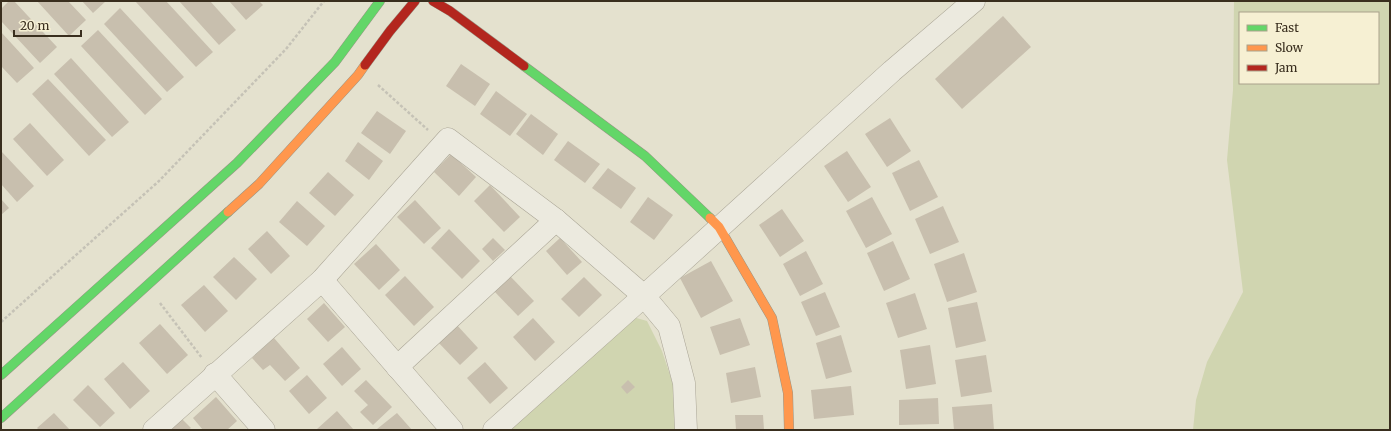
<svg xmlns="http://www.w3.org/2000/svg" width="1391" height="431" font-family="Merriweather,serif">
  <rect width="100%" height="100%" fill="#e4e1ce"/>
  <!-- green -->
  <g fill="#d0d5b0" fill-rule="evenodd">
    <path d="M1234,1H1390V430H1193L1196,400L1207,362L1243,292L1227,160L1233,90ZM1240,13H1378V83H1240Z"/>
    <path d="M633,317L647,321L662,351L673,384L678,430H510Z"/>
  </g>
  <!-- building -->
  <g fill="#c8bfae">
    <path d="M9,1H14L57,47L40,63L1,21V9Z"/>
    <path d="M37,1H68L86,20L69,36Z"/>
    <path d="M82,1H106L93,13Z"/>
    <path d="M135,1H166L213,52L196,67Z"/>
    <path d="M179,1H210L236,30L219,45Z"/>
    <path d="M229,1H259L263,5L246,20Z"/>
    <path d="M120,8L184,77L167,92L104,24Z"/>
    <path d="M1003,16L1031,47L962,109L935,79Z"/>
    <path d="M98,30L162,99L145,115L81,46Z"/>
    <path d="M1,32L34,68L17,83L1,66Z"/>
    <path d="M71,58L129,122L112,137L54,74Z"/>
    <path d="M461,64L490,84L475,106L446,86Z"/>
    <path d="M48,79L106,140L89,156L32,94Z"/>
    <path d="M496,91L527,114L510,136L480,114Z"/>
    <path d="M377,111L406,131L390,154L361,133Z"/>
    <path d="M531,114L558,134L543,155L516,134Z"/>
    <path d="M890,118L911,151L887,167L865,134Z"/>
    <path d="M30,123L64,160L47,176L13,139Z"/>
    <path d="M568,141L600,164L585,183L554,160Z"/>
    <path d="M358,142L383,161L369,180L345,161Z"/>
    <path d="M1,151L34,186L17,202L1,184Z"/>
    <path d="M847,151L871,187L848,202L824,166Z"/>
    <path d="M451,154L476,177L459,196L434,172Z"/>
    <path d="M919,160L938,197L910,211L892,173Z"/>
    <path d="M608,168L636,188L621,209L592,188Z"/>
    <path d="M328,172L354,195L335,216L309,193Z"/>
    <path d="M490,185L520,217L504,232L474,201Z"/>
    <path d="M648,197L673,215L654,240L630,222Z"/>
    <path d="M872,197L892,234L866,248L846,211Z"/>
    <path d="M1,199L9,208L1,215Z"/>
    <path d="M415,200L441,228L424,244L397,217Z"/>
    <path d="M297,201L325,226L307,246L279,222Z"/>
    <path d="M943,206L959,242L930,254L915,219Z"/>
    <path d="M782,209L804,241L780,257L759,225Z"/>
    <path d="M449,229L480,261L462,279L431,248Z"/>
    <path d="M267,231L290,256L271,274L248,249Z"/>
    <path d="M493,238L505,250L493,261L482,249Z"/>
    <path d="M560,238L582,262L567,275L546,251Z"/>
    <path d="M893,241L910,279L884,291L867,253Z"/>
    <path d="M376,244L400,270L379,290L354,264Z"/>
    <path d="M806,251L823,284L800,296L783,264Z"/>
    <path d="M964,253L977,292L947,302L934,264Z"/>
    <path d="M234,257L257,279L236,300L213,277Z"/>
    <path d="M711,261L733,301L701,318L680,278Z"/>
    <path d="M405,276L434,307L414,326L385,295Z"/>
    <path d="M510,276L534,301L518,316L494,291Z"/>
    <path d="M584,277L602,295L579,317L561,299Z"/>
    <path d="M204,285L228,311L205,332L181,305Z"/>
    <path d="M825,292L840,327L816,336L801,302Z"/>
    <path d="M915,293L927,329L898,338L886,303Z"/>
    <path d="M977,302L986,341L956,348L948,308Z"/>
    <path d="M324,303L345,327L328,342L307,319Z"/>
    <path d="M533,318L555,342L535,361L513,337Z"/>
    <path d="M740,318L750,345L720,355L710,327Z"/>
    <path d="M455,323L478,348L460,365L436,340Z"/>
    <path d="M160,324L188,355L167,374L139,343Z"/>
    <path d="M841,335L852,372L826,379L816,343Z"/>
    <path d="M274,338L300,368L285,381L270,365L263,370L252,358Z"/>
    <path d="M930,345L936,384L906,389L900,350Z"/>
    <path d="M342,347L361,369L342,386L323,364Z"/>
    <path d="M986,355L992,392L961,397L955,360Z"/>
    <path d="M123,362L150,391L130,409L104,379Z"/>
    <path d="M485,362L508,388L490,404L467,378Z"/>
    <path d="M755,367L761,397L731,403L726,373Z"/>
    <path d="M307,375L327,398L309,414L289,391Z"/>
    <path d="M366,380L392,407L373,425L360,412L368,405L354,391Z"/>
    <path d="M628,380L635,387L627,394L621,387Z"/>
    <path d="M88,385L115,413L100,427L73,400Z"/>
    <path d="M851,386L854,415L814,419L811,390Z"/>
    <path d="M216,397L237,421L227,430H203L193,418Z"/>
    <path d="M938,398L939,424L899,425V400Z"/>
    <path d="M992,404L994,430H954L952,407Z"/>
    <path d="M337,411L354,430H318L317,429Z"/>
    <path d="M54,413L70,430H39L37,428Z"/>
    <path d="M397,413L412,430H378L377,429Z"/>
    <path d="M735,415H763L764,430H736Z"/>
    <path d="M182,419L191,428L188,430H170Z"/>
  </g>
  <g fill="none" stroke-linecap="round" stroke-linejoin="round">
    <defs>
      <g id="street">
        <path d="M322,280L452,430"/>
        <path d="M397,367L556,220"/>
        <path d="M215,374L264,430"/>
        <path d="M154,430L322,280L448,139L556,220L644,296L669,326L684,383L686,430"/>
        <path d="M494,430L644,296L892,71L974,1"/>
      </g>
      <g id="fast">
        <path d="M524,66L645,156L710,218"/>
        <path d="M1,375L237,163L335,62L380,1"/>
        <path d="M1,418L228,212"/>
      </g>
      <g id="slow">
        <path d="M228,212L259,184L358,75L365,65"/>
        <path d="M710,218L719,227L772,318L788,393L789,430"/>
      </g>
      <g id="jam">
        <path d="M433,1L450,11L524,66"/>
        <path d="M365,65L390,31L415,1"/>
      </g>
    </defs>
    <!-- street casing -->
    <use href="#street" stroke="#aaa596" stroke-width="23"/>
    <!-- fast casing -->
    <use href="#fast" stroke="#999586" stroke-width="10"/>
    <!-- slow casing -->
    <use href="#slow" stroke="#999586" stroke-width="10"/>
    <!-- jam casing -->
    <use href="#jam" stroke="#999586" stroke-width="10"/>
    <!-- path -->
    <g stroke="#c5c2b6" stroke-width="2.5" stroke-dasharray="3 2" stroke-linecap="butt">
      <path d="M378,85L428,130"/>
      <path d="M160,303L202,358"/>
      <path d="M1,322L159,181L286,49L324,1"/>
    </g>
    <!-- street -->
    <use href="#street" stroke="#eceadf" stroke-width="22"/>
    <!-- fast -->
    <use href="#fast" stroke="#63d668" stroke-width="9"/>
    <!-- slow -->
    <use href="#slow" stroke="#ff974d" stroke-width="9"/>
    <!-- jam -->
    <use href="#jam" stroke="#b3261e" stroke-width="9"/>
  </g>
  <!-- border -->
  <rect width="1391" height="431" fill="none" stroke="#392e1e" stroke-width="4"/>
  <!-- legend -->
  <rect x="1239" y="12" width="140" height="72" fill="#f6f0d3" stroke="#aaa28b"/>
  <rect x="1247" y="25" width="20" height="6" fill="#63d668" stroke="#aaa28b"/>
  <text x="1275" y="32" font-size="12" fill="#392e1e">Fast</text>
  <rect x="1247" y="45" width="20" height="6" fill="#ff974d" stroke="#aaa28b"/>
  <text x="1275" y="52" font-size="12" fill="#392e1e">Slow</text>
  <rect x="1247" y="65" width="20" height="6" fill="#b3261e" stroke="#aaa28b"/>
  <text x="1275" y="72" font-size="12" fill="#392e1e">Jam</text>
  <!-- scale -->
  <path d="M14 30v6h67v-6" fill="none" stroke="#392e1e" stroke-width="2"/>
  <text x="20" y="30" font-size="12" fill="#392e1e" stroke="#f6f0d3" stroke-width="3" paint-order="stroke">20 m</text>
</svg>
